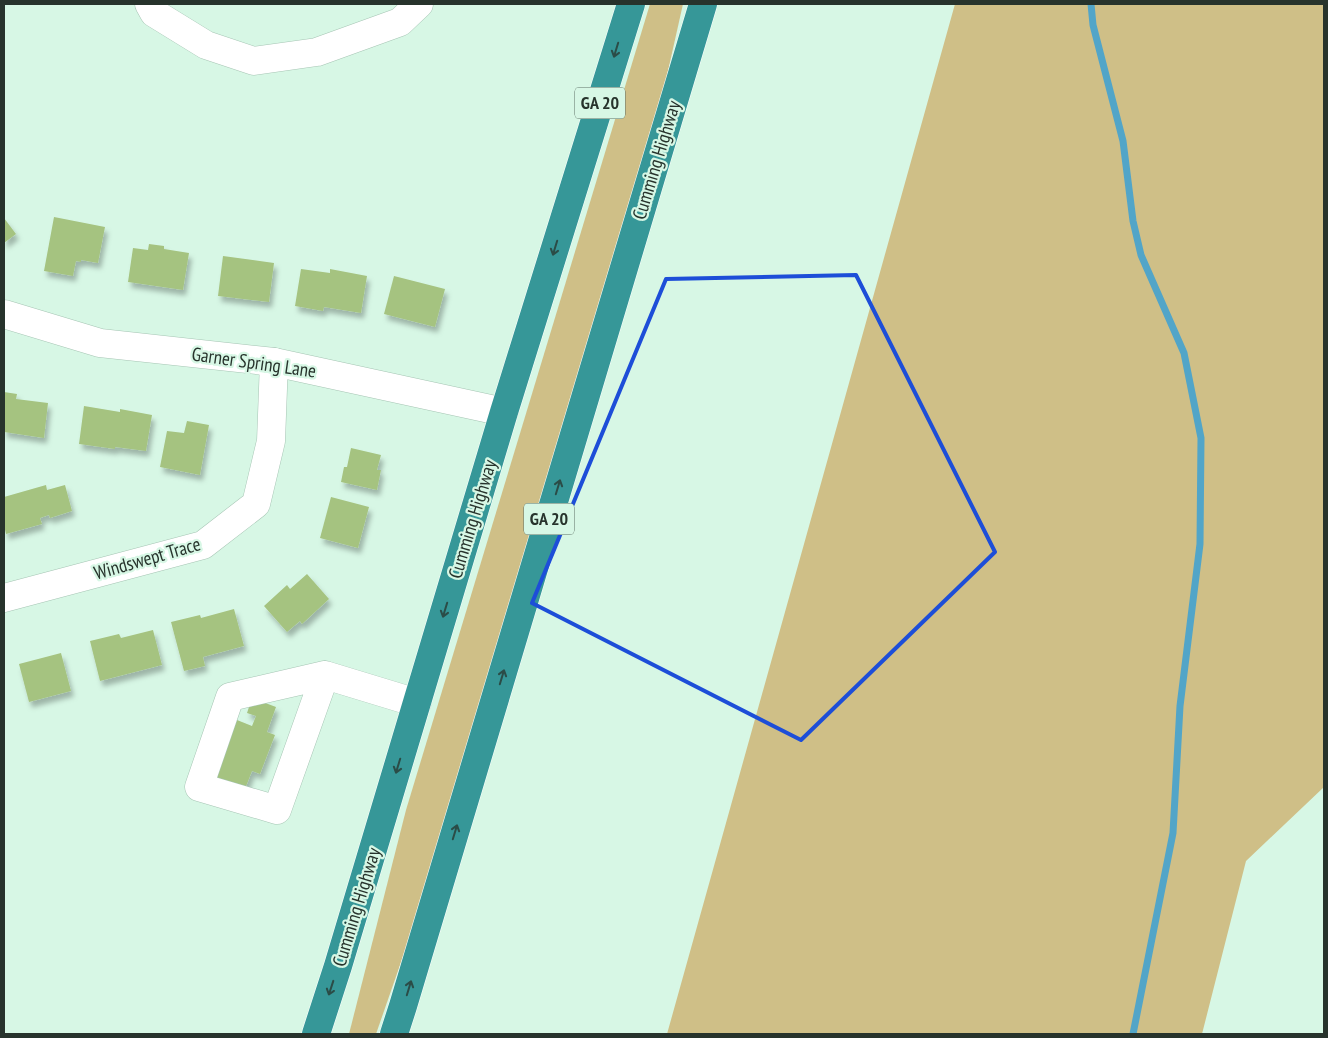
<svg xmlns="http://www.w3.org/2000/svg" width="1328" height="1038" font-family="'PT Sans Narrow',sans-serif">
  <defs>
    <filter id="shadow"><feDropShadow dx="3" dy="5.5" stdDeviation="2.5" flood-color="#0004"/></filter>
  </defs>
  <rect width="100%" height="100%" fill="#d7f7e5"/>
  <!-- green -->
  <g fill="#cfbf87">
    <path d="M650,4H683L652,142L408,942L376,1034H349L406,810Z"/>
    <path d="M955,4H1324V787L1246,861L1202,1034H667Z"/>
  </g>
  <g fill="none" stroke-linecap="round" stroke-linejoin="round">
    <!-- stream -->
    <path stroke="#52a5c8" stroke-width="7" d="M1091,4L1093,25L1123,141L1133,221L1141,255L1184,353L1201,438L1200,544L1180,706L1173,833L1133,1034"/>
  </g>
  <!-- building -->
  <g fill="#a5c380" filter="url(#shadow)">
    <path d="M54,217L105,227L98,263L81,260V262L76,261L73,276L44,271Z"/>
    <path d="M4,218L16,234L4,243Z"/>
    <path d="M149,244L164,246V249L189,253L183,290L128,282L133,248L148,250Z"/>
    <path d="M223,256L274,263L269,302L218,296Z"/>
    <path d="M301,269L330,273V269L367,276L361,313L324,307L323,311L295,306Z"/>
    <path d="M394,276L445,289L435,327L384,314Z"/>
    <path d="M4,392L17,394L16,399L48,403L44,438L4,432Z"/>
    <path d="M84,406L120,412V409L152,415L146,451L115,447V449L79,444Z"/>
    <path d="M187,421L209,425L200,475L160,467L167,431L184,433Z"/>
    <path d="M351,448L381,455L377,470H381L377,490L341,482L344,467H347Z"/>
    <path d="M46,485L47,490L65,485L72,511L50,518L49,515L40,518L42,524L6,534L4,525V497Z"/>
    <path d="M331,497L369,507L358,548L320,538Z"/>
    <path d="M307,574L329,599L302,624L300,621L287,632L264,606L287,585L290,589Z"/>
    <path d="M234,609L244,646L203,657L205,666L184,671L171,622L200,615L201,618Z"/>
    <path d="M153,630L162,665L100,681L90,641L119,634L121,638Z"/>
    <path d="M61,653L71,691L29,702L19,664Z"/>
    <path d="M252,698L276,707L267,732L275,735L260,774L252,771L243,794L213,783L237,720L252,726L256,716L247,713Z"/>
  </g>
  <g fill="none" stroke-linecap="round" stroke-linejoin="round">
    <defs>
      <g id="minor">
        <path d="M149,4L154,13L206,45L254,61L317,52L400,22L419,4"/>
        <path d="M4,314L100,343L274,362L504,412"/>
        <path d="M4,598L203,545L256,504L271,441L274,362"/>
        <path d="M325,675L277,810L199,787L230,697L325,675L417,703"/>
      </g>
      <g id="highway">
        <path d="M316,1034L338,966L504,412L631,4"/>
        <path d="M394,1034L403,1006L703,4"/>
      </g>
    </defs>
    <!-- minor casing -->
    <use href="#minor" stroke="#a6c5b4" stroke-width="29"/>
    <!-- highway casing -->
    <use href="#highway" stroke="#fff" stroke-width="29"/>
    <!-- minor -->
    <use href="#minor" stroke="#fff" stroke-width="28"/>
    <!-- highway -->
    <use href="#highway" stroke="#369798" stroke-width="28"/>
  </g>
  <!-- one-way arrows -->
  <defs><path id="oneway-shaft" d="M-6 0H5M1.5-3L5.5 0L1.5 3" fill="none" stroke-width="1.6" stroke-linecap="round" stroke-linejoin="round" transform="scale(1.25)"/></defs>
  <g stroke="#2b4c47">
    <use href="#oneway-shaft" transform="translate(616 50) rotate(107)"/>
    <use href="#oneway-shaft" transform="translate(555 248) rotate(107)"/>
    <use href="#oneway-shaft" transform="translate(558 487) rotate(-73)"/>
    <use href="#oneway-shaft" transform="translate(445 610) rotate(107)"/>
    <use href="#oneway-shaft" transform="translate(502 677) rotate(-73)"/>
    <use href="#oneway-shaft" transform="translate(398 766) rotate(107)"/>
    <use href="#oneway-shaft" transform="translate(455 832) rotate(-73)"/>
    <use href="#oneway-shaft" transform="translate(331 988) rotate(108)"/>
    <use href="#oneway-shaft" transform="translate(409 988) rotate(-73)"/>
  </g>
  <!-- marked area -->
  <path fill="none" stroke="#1d4ed8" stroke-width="4" stroke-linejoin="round" d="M856,275L995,552L801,740L532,603L666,279Z"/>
  <g text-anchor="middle" stroke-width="4.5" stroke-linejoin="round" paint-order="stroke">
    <!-- shield labels -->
    <g fill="#d7f7e5" stroke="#5c6e64" stroke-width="1">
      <rect x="575" y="87.5" width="50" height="31" rx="4"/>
      <rect x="524" y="503.5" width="50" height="31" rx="4"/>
    </g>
    <g font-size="18" font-weight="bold" fill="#27332c">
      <text x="600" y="109">GA 20</text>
      <text x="549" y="525">GA 20</text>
    </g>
    <!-- street labels -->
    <g font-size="19" fill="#27332c" stroke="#d7f7e5">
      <text transform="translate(656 160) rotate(-73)" y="7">Cumming Highway</text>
      <text transform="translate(254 362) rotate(8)" y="7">Garner Spring Lane</text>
      <text transform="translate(472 519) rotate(-73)" y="7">Cumming Highway</text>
      <text transform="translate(147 558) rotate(-16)" y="7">Windswept Trace</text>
      <text transform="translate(356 907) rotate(-73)" y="7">Cumming Highway</text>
    </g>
  </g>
  <!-- border -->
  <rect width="1328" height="1038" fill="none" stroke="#27332c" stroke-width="10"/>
</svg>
